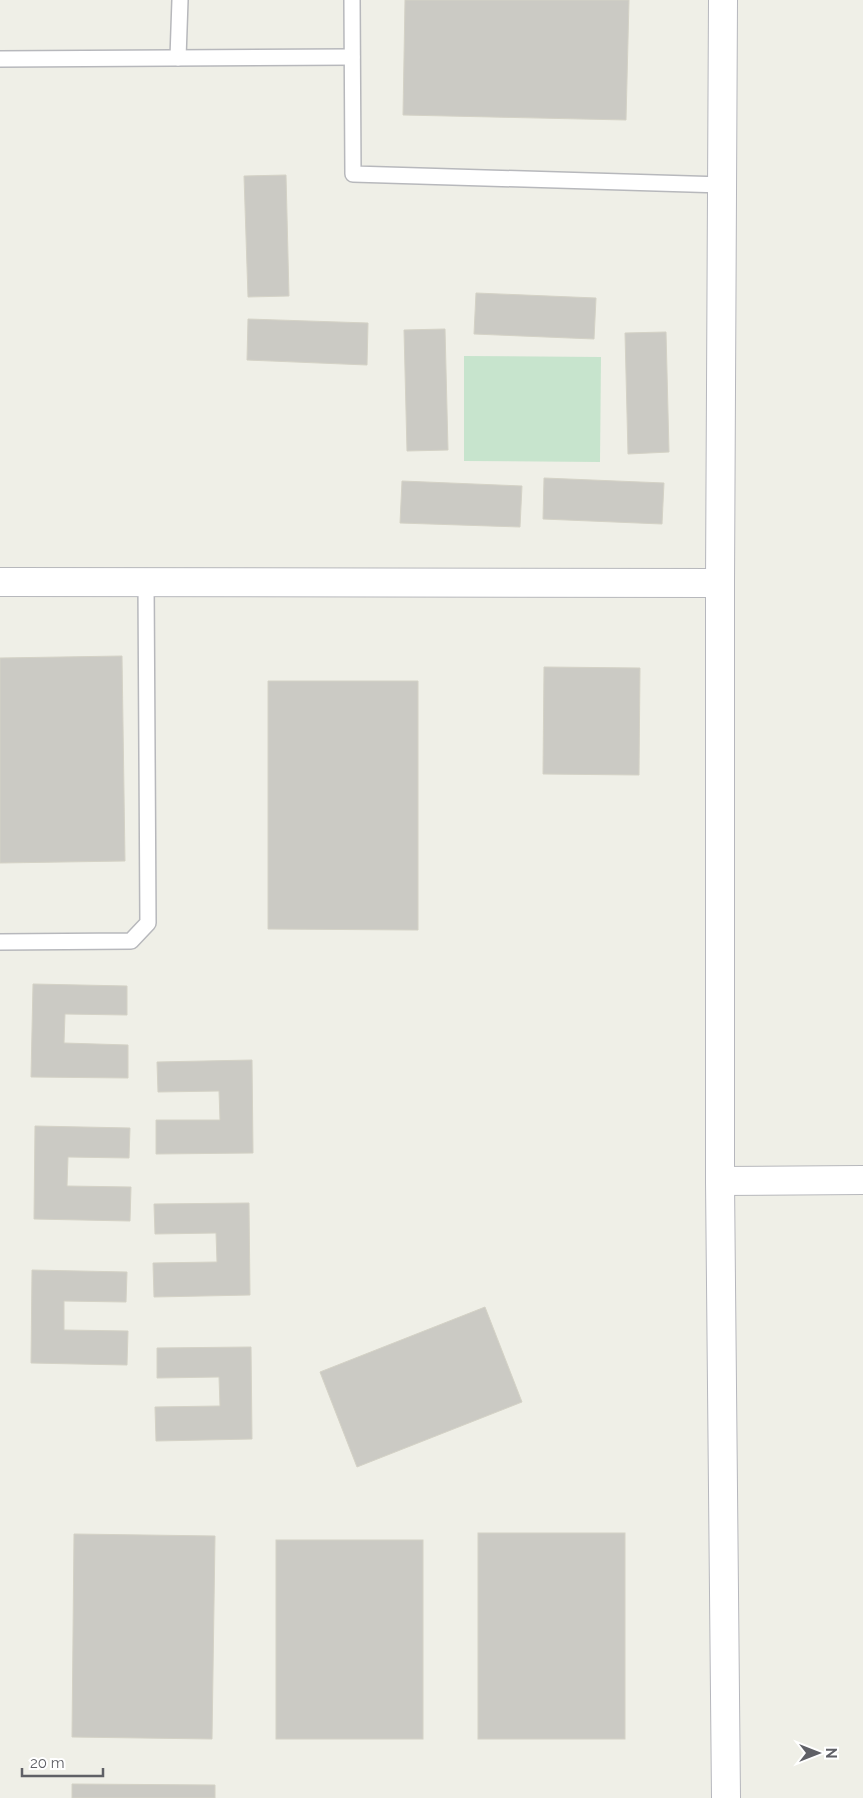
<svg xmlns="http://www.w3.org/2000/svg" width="863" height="1798" font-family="Raleway,sans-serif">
  <rect width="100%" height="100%" fill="#efefe7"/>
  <!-- green -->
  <path fill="#c7e4cd" d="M464,356L601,357L600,462L464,461Z"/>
  <!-- building -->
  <g fill="#cbcac4" stroke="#d4d2c6">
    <path d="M405,0H629L626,120L403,115Z"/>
    <path d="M286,175L289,296L248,297L244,176Z"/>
    <path d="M476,293L596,298L594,339L474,334Z"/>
    <path d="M248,319L368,323L367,365L247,360Z"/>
    <path d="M445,329L448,450L407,451L404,330Z"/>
    <path d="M666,332L669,452L628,454L625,333Z"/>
    <path d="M544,478L664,483L662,524L543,519Z"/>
    <path d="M402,481L522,486L520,527L400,523Z"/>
    <path d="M122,656L125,861L0,863V658Z"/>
    <path d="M544,667L640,668L639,775L543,774Z"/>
    <path d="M268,681H418V930L268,929Z"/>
    <path d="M33,984L127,986V1015L65,1014L64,1043L128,1045V1078L31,1077Z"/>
    <path d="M252,1060L253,1153L156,1154V1120H220L219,1091L158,1092L157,1062Z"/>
    <path d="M35,1126L130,1128L129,1158L68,1157L67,1186L131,1187L130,1221L34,1219Z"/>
    <path d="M249,1203L250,1295L154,1297L153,1263L217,1262L216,1233L155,1234L154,1204Z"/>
    <path d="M32,1270L127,1272L126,1302L64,1301V1330L128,1331L127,1365L31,1363Z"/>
    <path d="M485,1307L522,1402L357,1467L320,1372Z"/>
    <path d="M251,1347L252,1439L156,1441L155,1407L220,1406L219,1377L157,1378V1348Z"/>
    <rect x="478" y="1533" width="147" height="206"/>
    <path d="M74,1534L215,1536L212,1739L72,1737Z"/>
    <rect x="276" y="1540" width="147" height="199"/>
    <path d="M72,1784L215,1785V1798H72Z"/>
  </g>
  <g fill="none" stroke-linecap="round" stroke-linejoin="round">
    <defs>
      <g id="lane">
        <path d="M352,0L353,174L723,185"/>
        <path d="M178,58L180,0"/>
        <path d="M0,59L352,57"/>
        <path d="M0,942L131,941L148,923L146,582"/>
      </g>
      <g id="street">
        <path d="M0,582L720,583"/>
        <path d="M720,1181L863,1180"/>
      </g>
      <path id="secondary" d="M723,0L720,583V1181L726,1798"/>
    </defs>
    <!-- lane casing -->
    <use href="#lane" stroke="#b7b8bc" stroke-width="18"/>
    <!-- street casing -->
    <use href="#street" stroke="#b7b8bc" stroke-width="30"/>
    <!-- secondary casing -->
    <use href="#secondary" stroke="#b6b7bd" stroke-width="30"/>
    <!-- lane -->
    <use href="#lane" stroke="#fff" stroke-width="15"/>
    <!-- street -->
    <use href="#street" stroke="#fff" stroke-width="28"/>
    <!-- secondary -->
    <use href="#secondary" stroke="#fff" stroke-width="28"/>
  </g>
  <!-- north arrow -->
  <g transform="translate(818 1753) rotate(90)" stroke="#ffffff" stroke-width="4" paint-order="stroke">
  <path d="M0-4L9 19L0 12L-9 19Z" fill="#5f6066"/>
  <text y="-8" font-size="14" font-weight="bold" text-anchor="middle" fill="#5f6066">N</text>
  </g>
  <!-- scale -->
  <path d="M22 1768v8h81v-8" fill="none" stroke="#5f6066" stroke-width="2.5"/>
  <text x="30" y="1768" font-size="15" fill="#5f6066" stroke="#ffffff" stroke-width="4" paint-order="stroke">20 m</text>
</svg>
